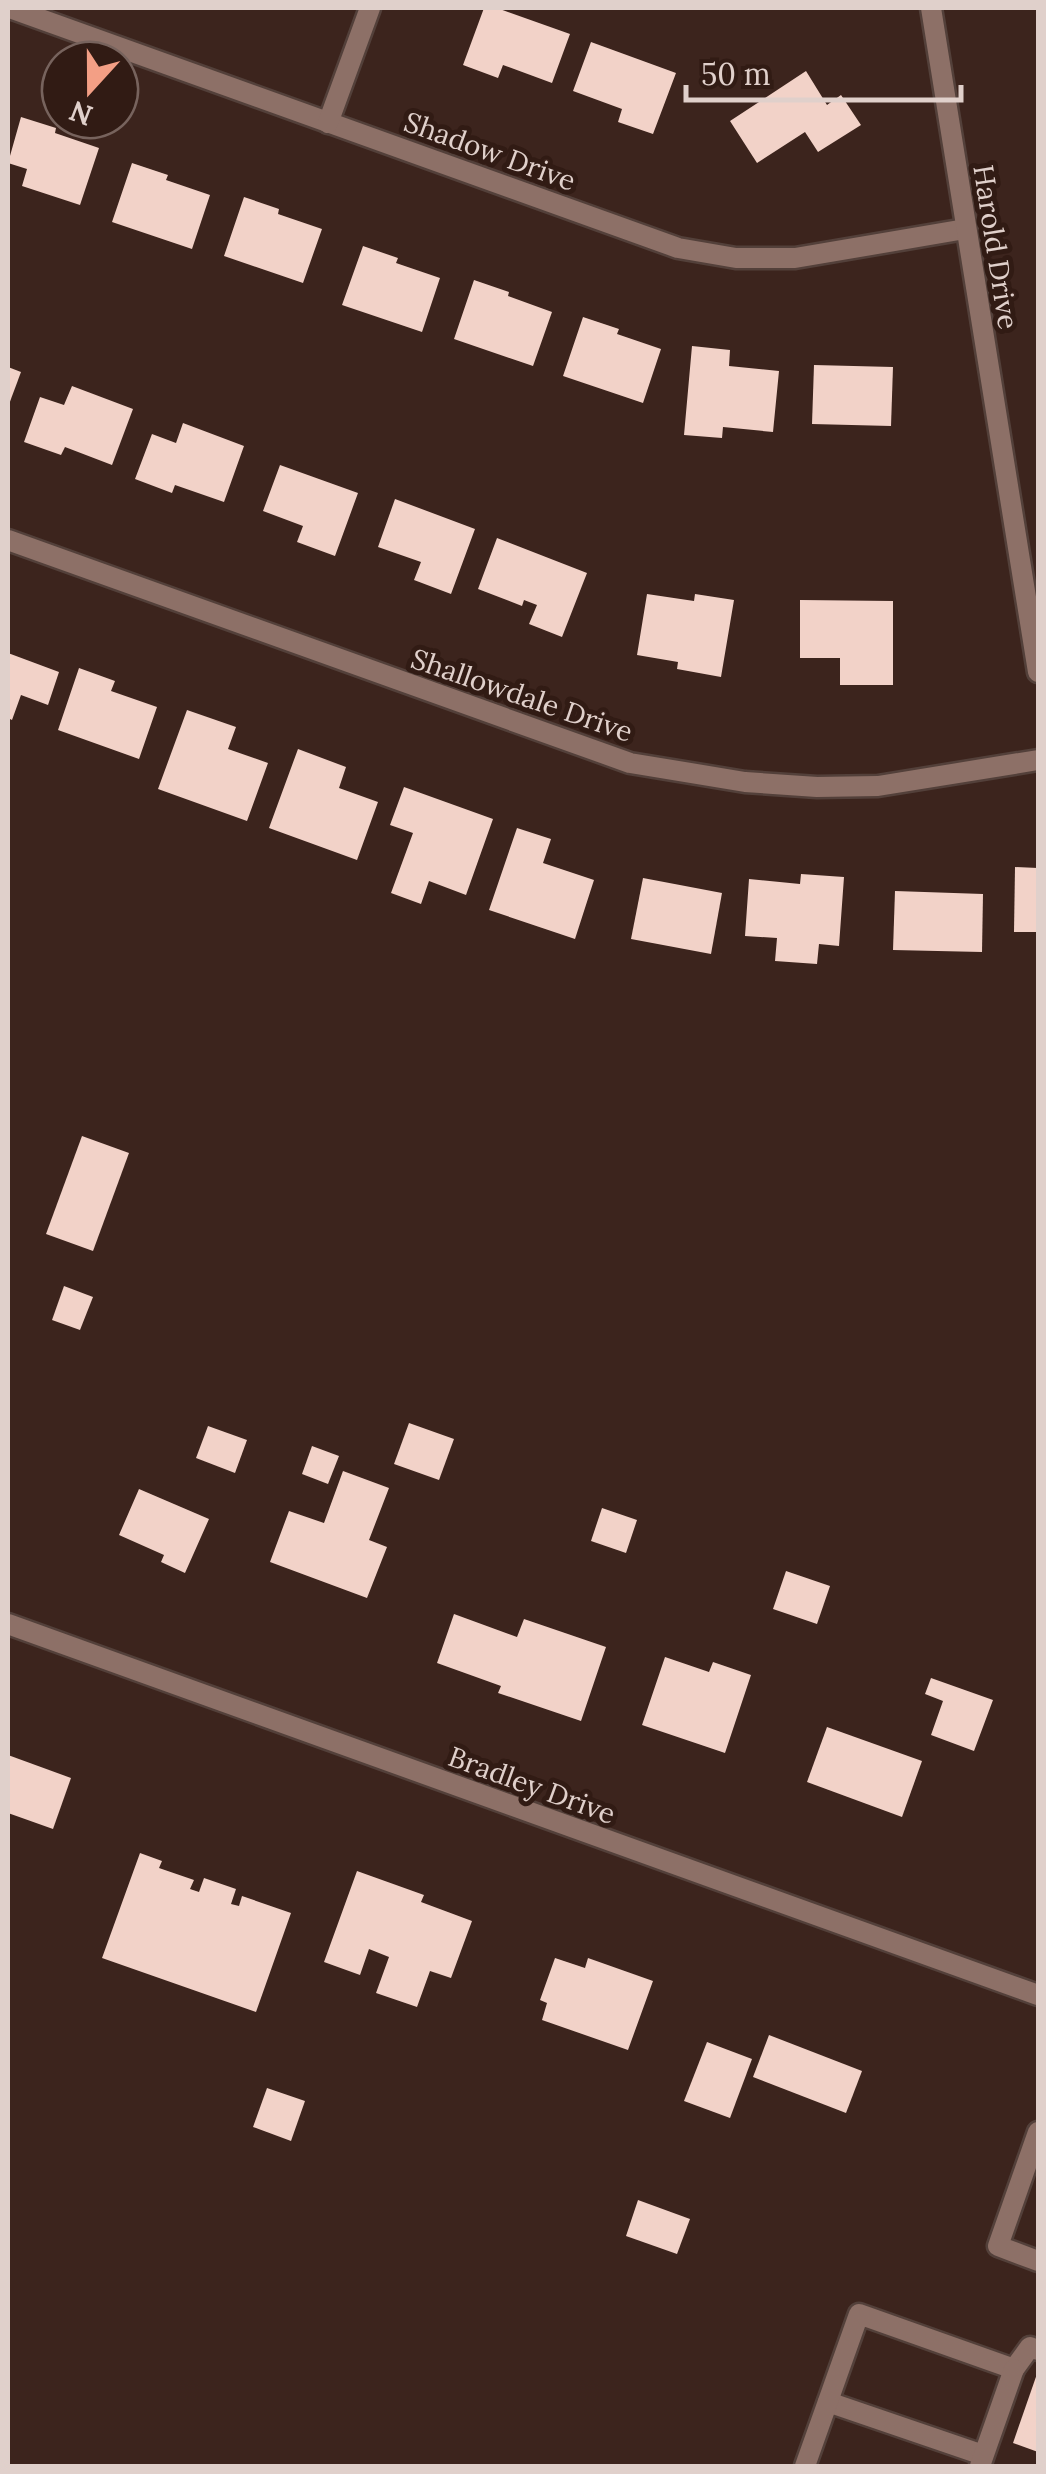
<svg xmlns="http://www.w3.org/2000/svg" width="1046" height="2474" font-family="Lora,serif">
  <rect width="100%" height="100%" fill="#3c241d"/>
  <!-- building -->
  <g fill="#f2d2c8">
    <path d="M484,8H497L570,34L552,83L503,65L498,78L463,65Z"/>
    <path d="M591,42L676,73L653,134L618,122L622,109L573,91Z"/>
    <path d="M806,71L827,105L841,95L861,125L818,152L805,132L757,163L730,121Z"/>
    <path d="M21,117L56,128L55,133L99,148L80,205L22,186L27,169L8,163Z"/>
    <path d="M132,163L168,175L166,180L210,195L192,249L112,222Z"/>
    <path d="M244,197L279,209L278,214L322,229L303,283L224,256Z"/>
    <path d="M363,246L398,258L396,263L440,278L422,332L342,305Z"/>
    <path d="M474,280L509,292L508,296L552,312L533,366L454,339Z"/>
    <path d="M583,317L619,329L617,334L661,349L643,403L563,376Z"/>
    <path d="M692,346L730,350L729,366L779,371L773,432L723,427L722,438L684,435Z"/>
    <path d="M814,365L893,367L891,426L812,424Z"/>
    <path d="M8,367L21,372L8,407Z"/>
    <path d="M72,386L133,409L112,465L65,447L61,455L24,442L40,397L64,405Z"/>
    <path d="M183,423L244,446L224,502L175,485L172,493L135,479L152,434L176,443Z"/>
    <path d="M280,465L358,493L335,556L297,542L303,526L263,511Z"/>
    <path d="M395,499L475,529L451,594L414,580L421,562L378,547Z"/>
    <path d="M497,538L587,573L562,637L529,624L537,605L524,600L522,606L478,589Z"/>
    <path d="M647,594L694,601L695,594L734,600L721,677L677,669L678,662L637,655Z"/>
    <path d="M800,600L893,601V685H840V658H800Z"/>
    <path d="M8,653L59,672L48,705L21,695L12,720L8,718Z"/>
    <path d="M79,668L115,681L111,691L157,707L139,759L58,730Z"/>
    <path d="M187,710L236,727L228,749L268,763L247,821L158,789Z"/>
    <path d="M298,749L346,767L339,788L378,802L357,860L269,828Z"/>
    <path d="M404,787L493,819L466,895L429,881L421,904L391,893L413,833L390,825Z"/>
    <path d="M517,828L551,839L543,863L594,880L575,939L489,910Z"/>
    <path d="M1015,867L1038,868V932H1014Z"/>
    <path d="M801,874L844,877L839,946L819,944L817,964L775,961L777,938L745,936L749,879L800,884Z"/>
    <path d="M643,878L722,893L711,954L631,939Z"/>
    <path d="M895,891L983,894L982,952L893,950Z"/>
    <path d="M82,1136L129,1153L93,1251L46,1234Z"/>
    <path d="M64,1286L93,1297L80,1330L52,1320Z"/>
    <path d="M409,1423L454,1439L439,1480L394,1464Z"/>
    <path d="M208,1426L247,1440L235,1473L196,1458Z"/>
    <path d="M312,1446L339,1456L328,1484L302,1474Z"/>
    <path d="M343,1471L389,1488L369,1540L387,1547L367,1598L270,1562L289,1511L324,1523Z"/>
    <path d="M139,1489L209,1519L185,1573L161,1562L164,1555L119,1535Z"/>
    <path d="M602,1508L637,1520L626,1553L591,1541Z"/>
    <path d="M786,1571L830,1586L817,1624L773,1609Z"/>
    <path d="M454,1614L517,1637L524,1619L606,1647L581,1721L498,1693L501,1686L437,1663Z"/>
    <path d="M665,1657L709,1672L713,1662L751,1675L725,1753L642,1725Z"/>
    <path d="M931,1678L993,1700L974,1751L931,1735L943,1701L925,1694Z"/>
    <path d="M827,1727L922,1761L902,1817L807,1782Z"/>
    <path d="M8,1755L71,1778L53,1829L8,1813Z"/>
    <path d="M140,1853L162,1861L159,1868L194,1880L190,1889L199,1892L204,1878L236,1889L231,1904L239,1906L242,1896L291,1913L256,2012L102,1958Z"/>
    <path d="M357,1871L424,1895L421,1902L472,1921L451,1978L430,1971L417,2007L376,1993L389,1957L369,1949L360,1975L324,1962Z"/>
    <path d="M555,1958L585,1968L588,1958L653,1981L628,2050L542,2020L547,2003L540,2000Z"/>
    <path d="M769,2035L862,2071L846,2113L753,2077Z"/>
    <path d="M707,2042L752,2059L730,2118L684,2101Z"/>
    <path d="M267,2088L305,2101L291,2141L253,2127Z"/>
    <path d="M638,2200L690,2219L677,2254L626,2236Z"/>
    <path d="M1038,2371V2452L1013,2443Z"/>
  </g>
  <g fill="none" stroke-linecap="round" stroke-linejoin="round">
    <defs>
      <g id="service">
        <path d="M1038,2132L998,2246L1038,2261"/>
        <path d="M828,2402L983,2455"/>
        <path d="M805,2466L859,2314L1014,2369L1030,2347L1038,2350"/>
        <path d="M980,2466L1014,2369"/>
      </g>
      <g id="minor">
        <path d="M10,8L678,248L736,258H795L965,229"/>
        <path d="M931,8L1038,672"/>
        <path d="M328,123L370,8"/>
        <path d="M8,540L630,763L745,782L817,787L878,786L1038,760"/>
        <path d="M8,1624L1038,1995"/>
      </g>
    </defs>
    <!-- service casing -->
    <use href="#service" stroke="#53403a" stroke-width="25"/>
    <!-- minor casing -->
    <use href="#minor" stroke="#53403a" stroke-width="25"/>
    <!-- service -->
    <use href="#service" stroke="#8d7067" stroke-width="20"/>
    <!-- minor -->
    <use href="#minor" stroke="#8d7067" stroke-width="20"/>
  </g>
  <g text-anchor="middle" stroke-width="10" stroke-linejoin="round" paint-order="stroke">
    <!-- street labels -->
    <g font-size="28" fill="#e0d0cb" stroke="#311b14">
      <text transform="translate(490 151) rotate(20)" y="10">Shadow Drive</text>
      <text transform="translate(996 247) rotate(81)" y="10">Harold Drive</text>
      <text transform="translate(522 695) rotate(19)" y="10">Shallowdale Drive</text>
      <text transform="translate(532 1785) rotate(20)" y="10">Bradley Drive</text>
    </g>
  </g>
  <!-- border -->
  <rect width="1046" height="2474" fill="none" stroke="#e0d0cb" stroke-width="20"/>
  <!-- north arrow -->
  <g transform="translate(90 90) rotate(201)"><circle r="48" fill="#311b14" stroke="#77635d" stroke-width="2.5"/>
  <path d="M0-8L18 38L0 25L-18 38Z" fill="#f39f85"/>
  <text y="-15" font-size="28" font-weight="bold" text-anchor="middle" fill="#e0d0cb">N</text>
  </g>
  <!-- scale -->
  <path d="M686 85v15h275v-15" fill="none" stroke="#e0d0cb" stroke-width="5"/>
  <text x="701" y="85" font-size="30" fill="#e0d0cb" stroke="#311b14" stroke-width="8" paint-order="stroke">50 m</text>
</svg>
